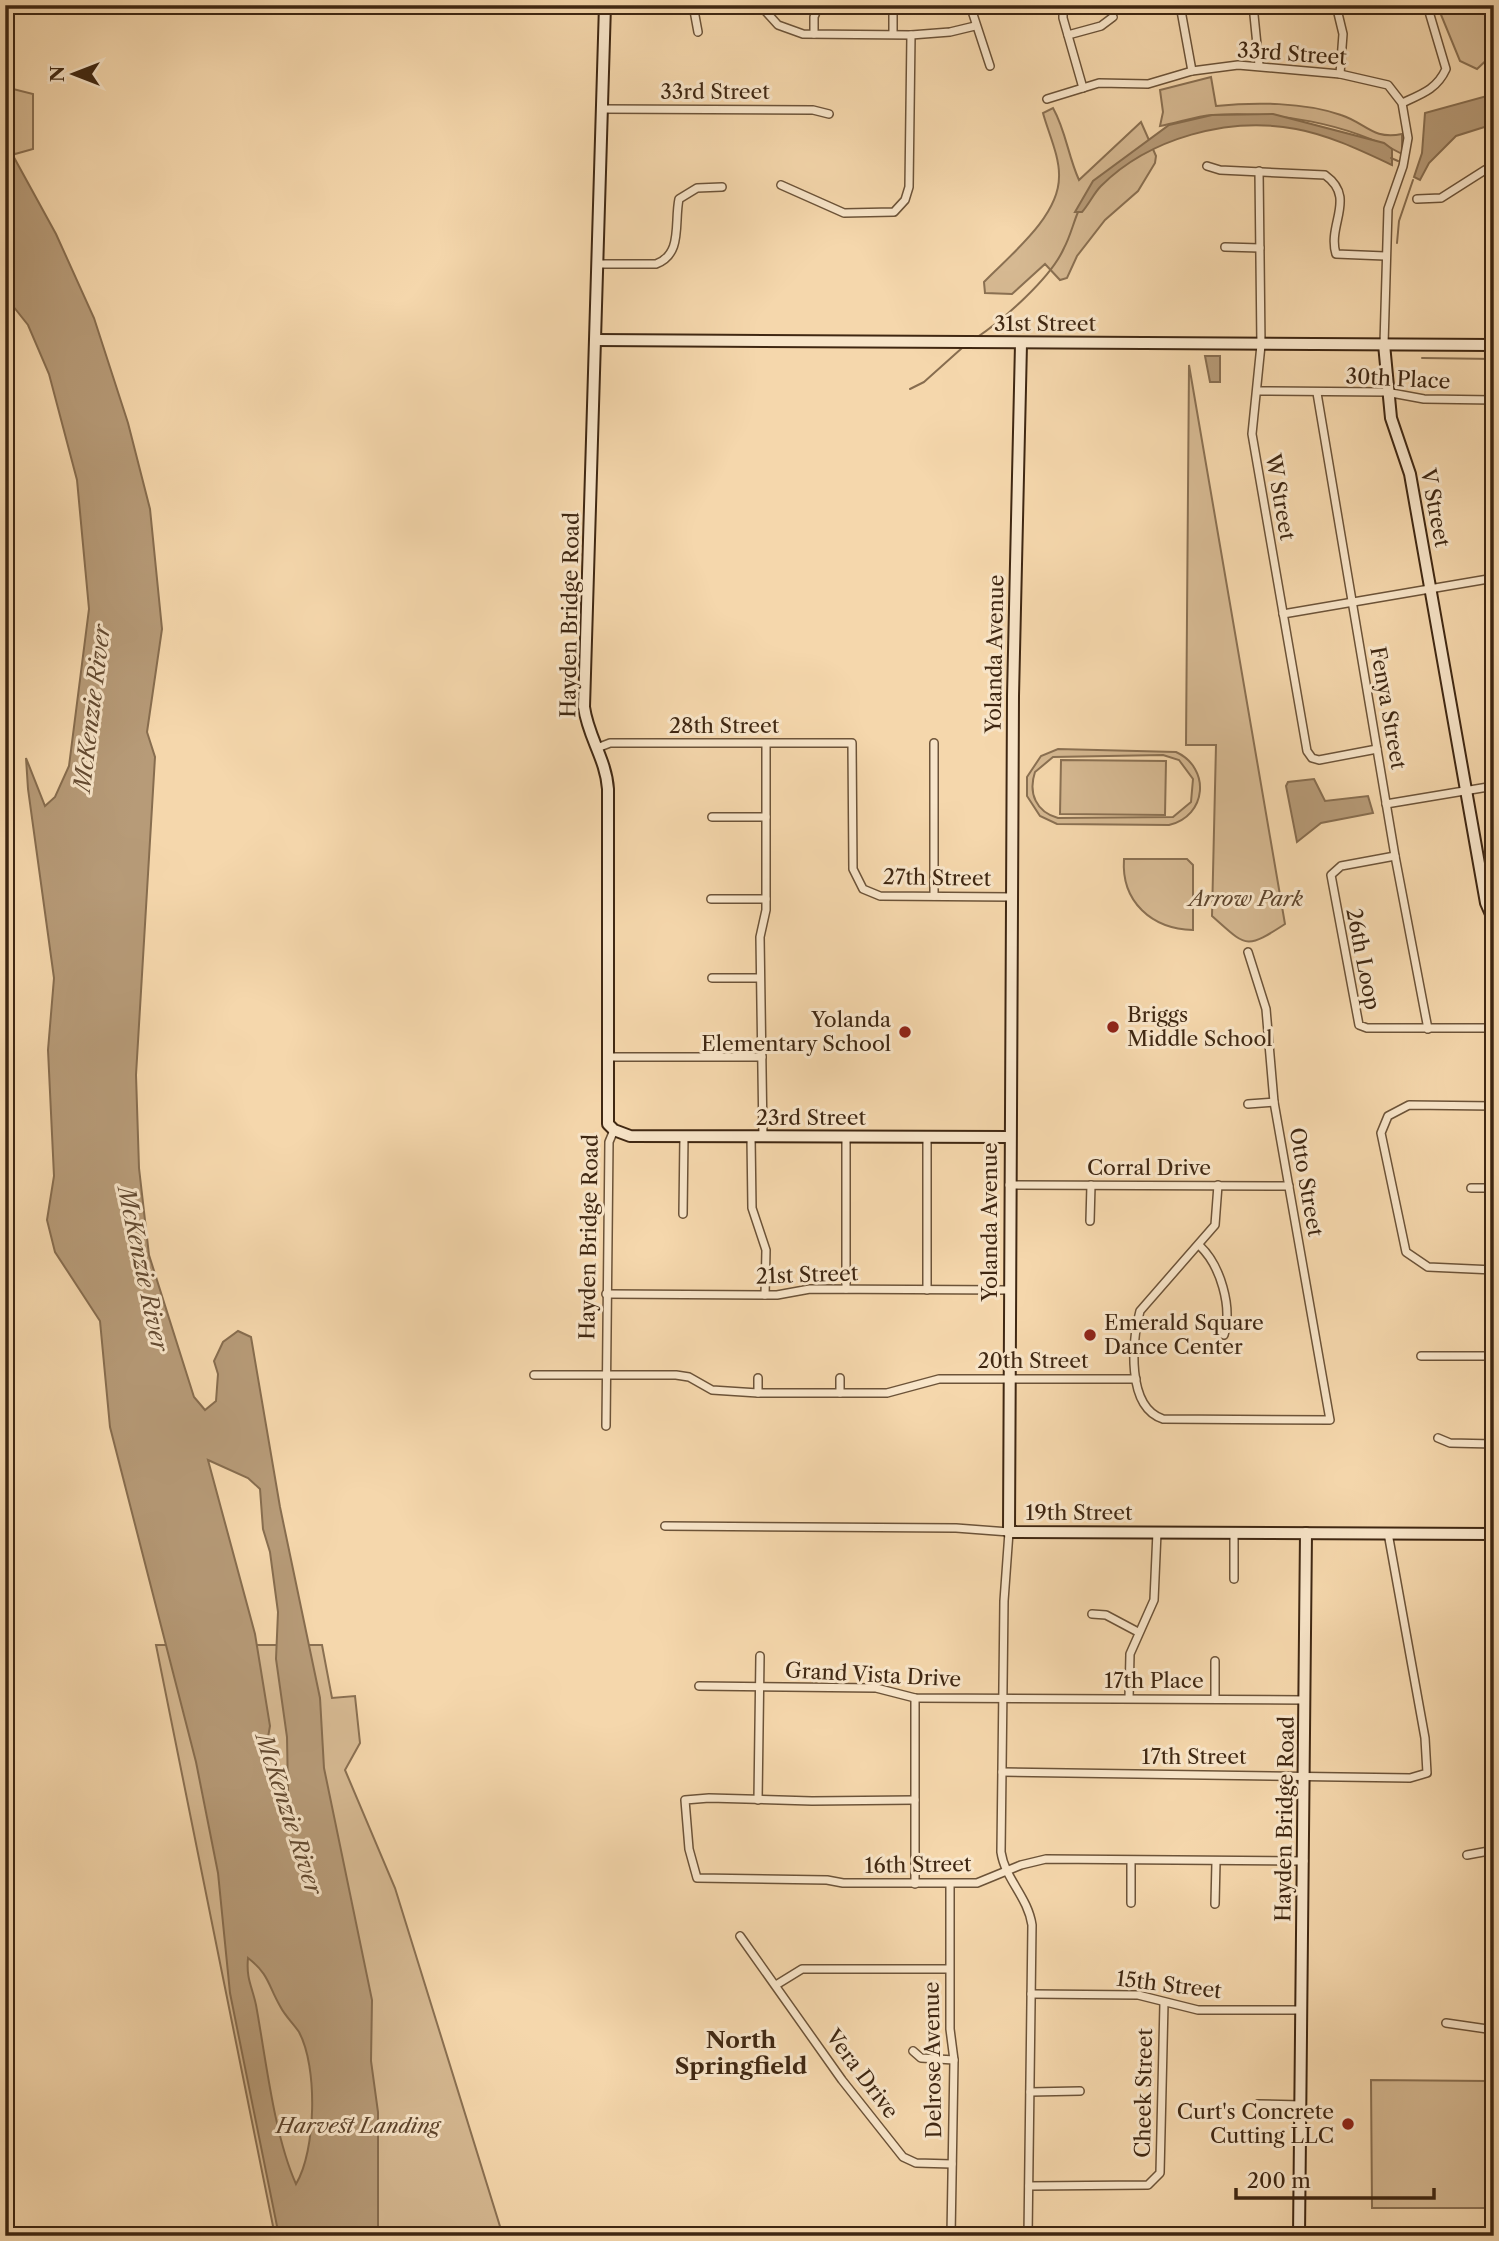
<svg xmlns="http://www.w3.org/2000/svg" width="1499" height="2241" font-family="'Libre Caslon Text',serif">
  <rect width="100%" height="100%" fill="#f5d7ac"/>
  <filter id="stains"><feTurbulence type="fractalNoise" baseFrequency=".00286" numOctaves="4"/><feColorMatrix values="0 0 0 0 .2 0 0 0 0 .09 0 0 0 0 .02 0 0 0 .5 -.17"/></filter>
  <radialGradient id="worn" r=".72"><stop offset=".6" stop-color="#630" stop-opacity="0"/><stop offset="1" stop-color="#630" stop-opacity=".3"/></radialGradient>
  <!-- green -->
  <g fill="#d6b992" stroke="#8a7052" stroke-width="2" fill-rule="evenodd">
    <path d="M1437,5H1494V53L1477,69L1460,61Z"/>
    <path d="M1211,77L1216,106C1254,102 1304,102 1341,115C1366,123 1372,140 1402,134V154C1346,123 1277,111 1213,115C1195,116 1178,123 1160,126L1163,112L1160,90Z"/>
    <path d="M5,87L33,94V149L15,154L5,140Z"/>
    <path d="M1053,108C1066,131 1068,156 1079,180L1141,122L1156,156L1155,163L1138,191L1105,220L1077,256L1067,278L1060,280L1045,264L1012,294L985,293L984,282C1009,256 1059,217 1059,177C1060,157 1048,132 1043,113Z"/>
    <path d="M1189,365L1285,924C1245,950 1247,947 1212,916L1216,745H1186Z"/>
    <path d="M1058,749L1176,752C1211,768 1207,816 1169,825L1057,824L1040,816L1027,796V777L1041,756ZM1163,755L1179,760L1193,779L1191,802L1173,817L1058,818C1036,812 1028,793 1035,772L1053,757Z"/>
    <path d="M1061,760L1166,761L1165,815L1060,814Z"/>
    <path d="M1124,859H1187L1193,865V930C1152,929 1121,902 1124,859Z"/>
    <path d="M156,1645H322L332,1698L355,1696L360,1743L345,1770L395,1888L503,2236H275Z"/>
    <path d="M1371,2080L1488,2081L1494,2113V2208H1372Z"/>
  </g>
  <!-- water -->
  <g fill="#b79b78" stroke="#876d4f" stroke-width="2" fill-rule="evenodd">
    <path d="M1494,94V124L1456,136L1429,163L1420,180L1414,177L1422,153L1425,113Z"/>
    <path d="M1273,114L1384,143L1392,149V165C1362,151 1329,135 1296,129C1229,116 1149,138 1101,186C1094,193 1089,204 1082,212H1075L1093,181L1169,125L1212,115Z"/>
    <path d="M5,141L56,234L94,318L128,423L150,509L162,629L147,732L155,757L136,1075L139,1168L149,1255L194,1397L205,1410L216,1401L218,1374L214,1361L223,1342L238,1331L251,1337L280,1507L320,1698L324,1768L372,2000L371,2061L378,2112V2236H279L230,1993L218,1873L196,1762L110,1427L100,1321L55,1252L47,1220L54,1176L48,1050L54,978L28,789L26,758L45,806L55,797L69,766L89,609L77,480L49,374L28,325L5,296ZM208,1460L248,1478L260,1489L263,1529L270,1552L278,1612L276,1659L287,1737L288,1793L267,1743L270,1726L255,1634ZM248,1958C269,1974 268,1985 280,2006C285,2016 293,2023 299,2032C318,2067 316,2151 296,2184C274,2135 266,2059 256,2005C252,1986 246,1979 248,1958Z"/>
    <path d="M1205,356H1220V382H1210Z"/>
    <path d="M1314,779L1325,801L1368,796L1373,813L1321,823L1297,842L1286,786L1288,782Z"/>
  </g>
  <g fill="none" stroke-linecap="round" stroke-linejoin="round">
    <!-- stream -->
    <g stroke="#876d4f" stroke-width="2">
      <path d="M1391,158L1398,161"/>
      <path d="M1397,243L1399,221L1413,180"/>
      <path d="M976,338C1003,320 1051,278 1064,248C1070,237 1073,224 1078,212"/>
      <path d="M1422,358L1494,359"/>
      <path d="M910,389L924,382L962,348"/>
    </g>
    <defs>
      <g id="street">
        <path d="M693,5L698,32"/>
        <path d="M760,5L778,25L803,34L911,35L950,32L975,26"/>
        <path d="M970,5L990,66"/>
        <path d="M1063,5V18L1083,88"/>
        <path d="M1180,5L1192,71"/>
        <path d="M1253,5L1259,65"/>
        <path d="M1336,5L1343,34L1340,74"/>
        <path d="M814,34V17L819,5"/>
        <path d="M893,34V5"/>
        <path d="M1068,35L1101,26L1113,17"/>
        <path d="M1047,99L1099,83L1148,84L1192,71L1238,65L1340,74L1388,85L1402,103L1408,138L1403,166L1388,209L1384,344"/>
        <path d="M1402,103C1422,94 1437,89 1446,69L1427,5"/>
        <path d="M602,109L813,110L829,114"/>
        <path d="M1207,166L1220,170L1325,175C1357,198 1327,224 1336,254L1385,256"/>
        <path d="M1259,171L1261,345L1252,434L1307,751L1312,758L1319,760L1377,749"/>
        <path d="M781,185L844,213L894,212L905,200L909,187L911,35"/>
        <path d="M1417,199L1441,198L1485,170L1494,168"/>
        <path d="M1225,247L1260,248"/>
        <path d="M598,264H656C683,254 674,223 679,199L697,188L722,187"/>
        <path d="M1258,391L1386,392L1424,399L1494,400"/>
        <path d="M1317,393L1395,856L1428,1029"/>
        <path d="M1283,614L1494,578"/>
        <path d="M934,743V896"/>
        <path d="M597,748L610,743H852L853,869L863,889L880,896L1011,897"/>
        <path d="M1386,804L1494,786"/>
        <path d="M712,817H766"/>
        <path d="M1395,856L1341,866L1331,875L1359,1025L1367,1028H1494"/>
        <path d="M711,899H766"/>
        <path d="M712,978H760"/>
        <path d="M607,1057H762"/>
        <path d="M1248,1104L1274,1102"/>
        <path d="M1494,1106L1409,1105L1388,1116L1381,1133L1406,1252L1428,1267L1494,1270"/>
        <path d="M751,1137L752,1208L766,1250L765,1295"/>
        <path d="M763,1137L760,937L766,910V744"/>
        <path d="M846,1137V1289"/>
        <path d="M927,1137V1290"/>
        <path d="M1009,1185L1289,1186"/>
        <path d="M1218,1185L1215,1225L1140,1311C1132,1341 1126,1407 1163,1419L1330,1420L1274,1102L1266,1009L1248,952"/>
        <path d="M1471,1188H1494"/>
        <path d="M683,1214L684,1136"/>
        <path d="M1090,1221L1091,1185"/>
        <path d="M1200,1246C1220,1265 1233,1307 1224,1335"/>
        <path d="M606,1294L777,1295L810,1289L1010,1290"/>
        <path d="M1421,1356H1494"/>
        <path d="M534,1375H676L689,1377L712,1390L758,1393H887L939,1379H1136"/>
        <path d="M840,1378V1393"/>
        <path d="M758,1393V1378"/>
        <path d="M606,1426L609,1142L614,1130"/>
        <path d="M1438,1438L1450,1443L1494,1444"/>
        <path d="M665,1526L956,1528L1009,1532L1004,1601L1001,1852C1005,1879 1028,1897 1032,1925L1028,2236"/>
        <path d="M1234,1532V1579"/>
        <path d="M1092,1614L1106,1615L1138,1632"/>
        <path d="M1215,1661V1699"/>
        <path d="M699,1686L876,1688L915,1698L1305,1700"/>
        <path d="M1129,1698L1130,1654L1154,1600L1157,1532"/>
        <path d="M1002,1772L1410,1778L1427,1773L1425,1738L1388,1533"/>
        <path d="M758,1800L760,1656"/>
        <path d="M915,1800L812,1801L709,1798L685,1800L689,1849L697,1878L827,1880L843,1883H977L1021,1865L1046,1859L1304,1861"/>
        <path d="M1467,1855L1494,1850"/>
        <path d="M1131,1861V1903"/>
        <path d="M915,1884V1698"/>
        <path d="M950,1884V2029L954,2060L951,2236"/>
        <path d="M1215,1904L1216,1862"/>
        <path d="M740,1936L842,2080L903,2157L916,2163L952,2164"/>
        <path d="M776,1985L802,1969H949"/>
        <path d="M1031,1994L1138,1995L1198,2010H1302"/>
        <path d="M1446,2023L1494,2030"/>
        <path d="M913,2051L921,2058L954,2060"/>
        <path d="M1030,2092L1080,2091"/>
        <path d="M1258,2104L1301,2105"/>
        <path d="M1029,2186L1148,2185L1160,2173L1164,2003"/>
      </g>
      <g id="secondary">
        <path d="M605,5L584,707C588,737 606,759 608,789V1124L614,1130L630,1136L1009,1137"/>
        <path d="M596,340L1494,345"/>
        <path d="M1021,344L1013,696L1009,1532L1494,1534"/>
        <path d="M1384,344L1391,418L1410,474L1486,903L1494,921"/>
        <path d="M1299,2236L1306,1533"/>
      </g>
    </defs>
    <!-- street casing -->
    <use href="#street" stroke="#6c5338" stroke-width="10"/>
    <!-- secondary casing -->
    <use href="#secondary" stroke="#3f2712" stroke-width="14"/>
    <!-- street -->
    <use href="#street" stroke="#f8e5c9" stroke-width="7"/>
    <!-- secondary -->
    <use href="#secondary" stroke="#f8e5c9" stroke-width="10"/>
  </g>
  <!-- markers -->
  <g fill="#8f2418" stroke="#f8e5c9" stroke-width="2.5">
    <circle cx="1113" cy="1027" r="7"/>
    <circle cx="905" cy="1032" r="7"/>
    <circle cx="1090" cy="1335" r="7"/>
    <circle cx="1348" cy="2124" r="7"/>
  </g>
  <g text-anchor="middle" stroke-width="6" stroke-linejoin="round" paint-order="stroke">
    <!-- street labels -->
    <g font-size="21" fill="#3f2712" stroke="#f8e5c9">
      <text transform="translate(1292 54) rotate(4)" y="7">33rd Street</text>
      <text x="715" y="99">33rd Street</text>
      <text x="1045" y="331">31st Street</text>
      <text transform="translate(1398 379) rotate(3)" y="7">30th Place</text>
      <text transform="translate(1280 497) rotate(80)" y="7">W Street</text>
      <text transform="translate(1435 508) rotate(79)" y="7">V Street</text>
      <text transform="translate(570 615) rotate(-89)" y="7">Hayden Bridge Road</text>
      <text transform="translate(995 654) rotate(-89)" y="7">Yolanda Avenue</text>
      <text transform="translate(1388 708) rotate(80)" y="7">Fenya Street</text>
      <text x="724" y="733">28th Street</text>
      <text transform="translate(937 878) rotate(1)" y="7">27th Street</text>
      <text transform="translate(1363 959) rotate(79)" y="7">26th Loop</text>
      <text x="811" y="1125">23rd Street</text>
      <text x="1149" y="1175">Corral Drive</text>
      <text transform="translate(1306 1182) rotate(80)" y="7">Otto Street</text>
      <text transform="translate(990 1222) rotate(-90)" y="7">Yolanda Avenue</text>
      <text transform="translate(589 1237) rotate(-89)" y="7">Hayden Bridge Road</text>
      <text transform="translate(807 1275) rotate(-2)" y="7">21st Street</text>
      <text x="1033" y="1368">20th Street</text>
      <text x="1079" y="1520">19th Street</text>
      <text transform="translate(873 1675) rotate(3)" y="7">Grand Vista Drive</text>
      <text x="1154" y="1688">17th Place</text>
      <text x="1194" y="1764">17th Street</text>
      <text transform="translate(1285 1819) rotate(-89)" y="7">Hayden Bridge Road</text>
      <text transform="translate(918 1865) rotate(-1)" y="7">16th Street</text>
      <text transform="translate(1169 1985) rotate(7)" y="7">15th Street</text>
      <text transform="translate(933 2060) rotate(-91)" y="7">Delrose Avenue</text>
      <text transform="translate(862 2074) rotate(53)" y="7">Vera Drive</text>
      <text transform="translate(1144 2093) rotate(-89)" y="7">Cheek Street</text>
    </g>
    <!-- park labels -->
    <g font-size="21" font-style="italic" fill="#5d442c" stroke="#f8e5c9">
      <text x="1246" y="906">Arrow Park</text>
      <text x="358" y="2133">Harvest Landing</text>
    </g>
    <!-- poi labels -->
    <g font-size="21" fill="#3f2712" stroke="#f8e5c9" text-anchor="start">
      <text x="1127" y="1022">Briggs<tspan x="1127" dy="24">Middle School</tspan></text>
      <text x="891" y="1027" text-anchor="end">Yolanda<tspan x="891" dy="24">Elementary School</tspan></text>
      <text x="1104" y="1330">Emerald Square<tspan x="1104" dy="24">Dance Center</tspan></text>
      <text x="1334" y="2119" text-anchor="end">Curt's Concrete<tspan x="1334" dy="24">Cutting LLC</tspan></text>
    </g>
    <!-- water labels -->
    <g font-size="23" font-style="italic" fill="#634a31" stroke="#f8e5c9">
      <text transform="translate(92 708) rotate(-83)" y="8">McKenzie River</text>
      <text transform="translate(143 1269) rotate(78)" y="8">McKenzie River</text>
      <text transform="translate(289 1814) rotate(72)" y="8">McKenzie River</text>
    </g>
    <!-- neighbourhood labels -->
    <g font-size="23" font-weight="bold" fill="#3f2712" stroke="#f8e5c9">
      <text x="741" y="2048">North<tspan x="741" dy="26">Springfield</tspan></text>
    </g>
  </g>
  <!-- margin -->
  <rect width="1499" height="2241" fill="none" stroke="#f5d7ac" stroke-width="28"/>
  <rect x="7" y="7" width="1485" height="2227" fill="none" stroke="#3f2712" stroke-width="3.5"/>
  <rect x="14" y="14" width="1471" height="2213" fill="none" stroke="#3f2712" stroke-width="2"/>
  <!-- north arrow -->
  <g transform="translate(74 74) rotate(270)" stroke="#f8e5c9" stroke-width="5" paint-order="stroke">
  <path d="M0-5L12 26L0 18L-12 26Z" fill="#3f2712"/>
  <text y="-10" font-size="19" font-weight="bold" text-anchor="middle" fill="#3f2712">N</text>
  </g>
  <!-- scale -->
  <path d="M1236 2188v10h198v-10" fill="none" stroke="#3f2712" stroke-width="3.5"/>
  <text x="1247" y="2188" font-size="21" fill="#3f2712" stroke="#f8e5c9" stroke-width="5" paint-order="stroke">200 m</text>
  <rect width="100%" height="100%" filter="url(#stains)"/>
  <rect width="100%" height="100%" fill="url(#worn)"/>
</svg>
